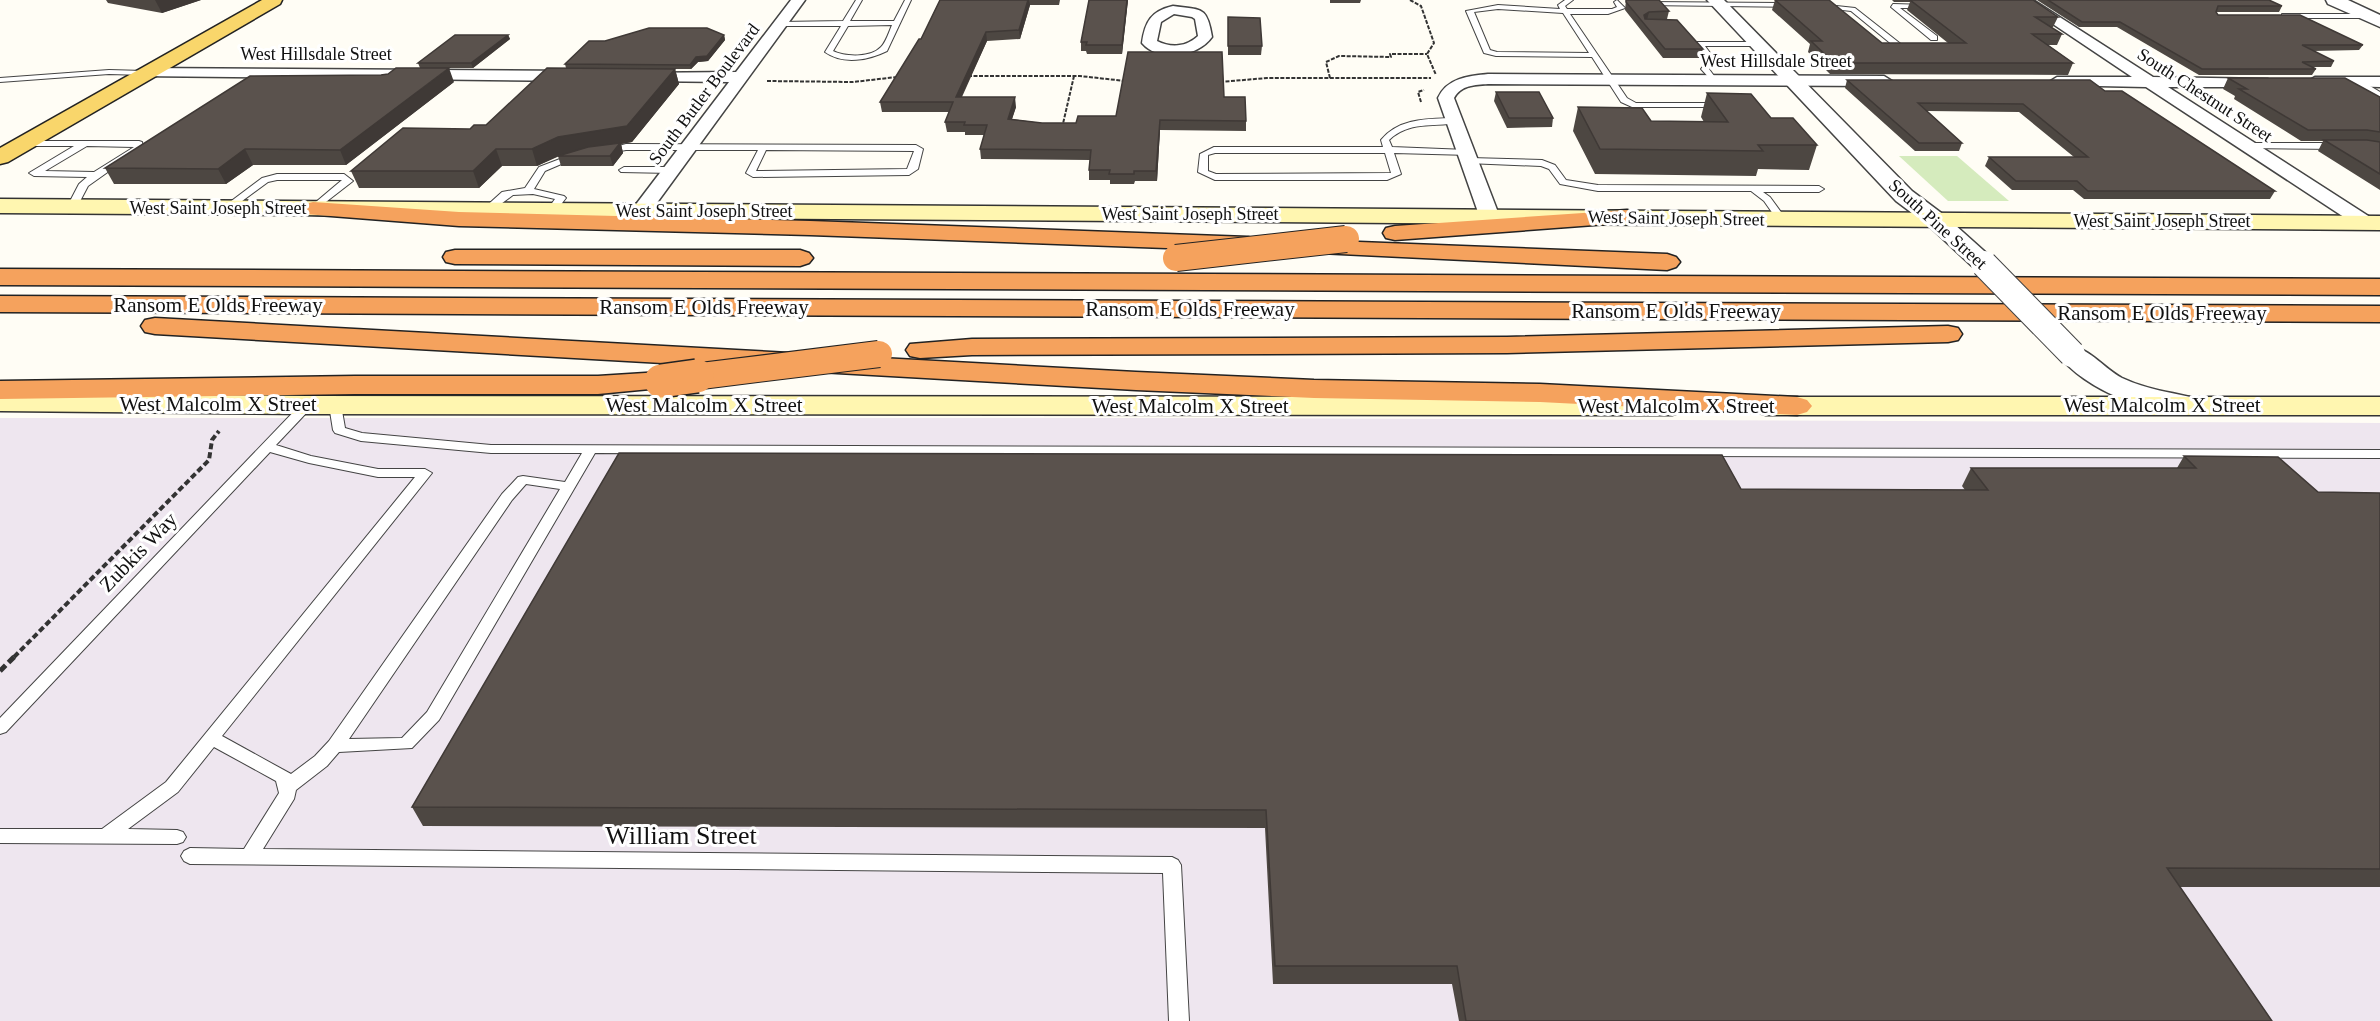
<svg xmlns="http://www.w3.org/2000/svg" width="2380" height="1021" font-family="Georgia,serif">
  <rect width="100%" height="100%" fill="#fffdf5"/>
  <!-- industrial -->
  <path fill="#eee6ef" d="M0,418H1226L2380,423V1021H0Z"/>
  <!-- green -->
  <path fill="#d5ebbd" d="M1899,156H1957L2009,201H1948Z"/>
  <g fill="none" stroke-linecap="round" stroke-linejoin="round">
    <defs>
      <g id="service">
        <path d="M856,0H862L850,21H894L905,0H911L887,51C869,60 843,65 825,52L841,26H781L777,24L781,22L843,21ZM892,25C889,32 886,42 881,47C871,58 845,57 833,51L848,26Z"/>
        <path d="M1565,0H1573L1565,6L1567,9H1612L1617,7L1614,2L1617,0L1625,8L1608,14H1570L1627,98L1636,103H1721L1725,105L1721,107H1632L1621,102L1592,57L1496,56L1484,53L1466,11L1498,5L1560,9L1558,5ZM1498,9L1563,13L1589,53L1497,52L1490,50L1474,12Z"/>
        <path d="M1647,2L1790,3L1793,5L1790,7L1645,5Z"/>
        <path d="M1818,4L1855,8L1902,45L1895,47L1851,11L1816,7Z"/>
        <path d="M1893,4L1928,5L1926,8H1900L1937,36V40H1931L1891,7Z"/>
        <path d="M2285,14H2367L2371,16L2367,18H2282V14Z"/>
        <path d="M1696,42H1758L1762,44L1758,46H1705L1716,61L1709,69L1717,80L1713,82L1701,69L1708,61L1695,44Z"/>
        <path d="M109,70L144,71L148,73L144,75L109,74L0,82V78Z"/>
        <path d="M2354,80H2360L2380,92V97L2354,84Z"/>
        <path d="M1454,118L1458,121L1457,123C1433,127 1409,121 1389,140L1392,147L1467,150L1471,153L1470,155L1394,153L1401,174L1387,180H1215L1198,172L1200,154L1214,147H1383L1381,140C1399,118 1427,119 1454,118ZM1215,153H1385L1391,173L1216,174L1208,171V155Z"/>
        <path d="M21,141H139L142,142L143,147L88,186L77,207L72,210L67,207L79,184L87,177L34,176L29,173L74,146H24L21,145ZM87,146L134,147L94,172L45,171Z"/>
        <path d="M2248,143H2339L2343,146L2339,149L2245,148L2244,146Z"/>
        <path d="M626,144L916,145L923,149L918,169L909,175L753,177L746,173L758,150H626L604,154L600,151ZM766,150L914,151L907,169L756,171Z"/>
        <path d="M573,154L580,156L545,171L534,189L564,196L566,198L555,212L547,210L555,199L533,194L513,195L490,212L482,210L502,192L525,188L539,167Z"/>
        <path d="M1470,158L1542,160L1555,165L1566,180L1598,185L1819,186L1824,189L1819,192H1763L1770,197L1786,219L1781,222L1778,221L1764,201L1751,191H1598L1560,184L1549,169L1541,166L1467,163L1466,161Z"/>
        <path d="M624,167H671L676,170L671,173L621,172L619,170Z"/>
        <path d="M277,174H344L353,181L313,212L308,209L310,207L342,180H277L268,182L230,210L222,208L262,178Z"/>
        <path d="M307,401L311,402L313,405L311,408L276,445L311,456L378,469H425L432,473L222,736L291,774L315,756L329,741L502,494L518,477L523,476L565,482L582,453H491L361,441L335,433L333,430L329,405L335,401L341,405L345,428L362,433L491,445L2380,450V458L595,453L439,720L412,748L339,752L327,766L296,790L294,799L263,849L1172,857L1178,860L1181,865L1189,1021H1169L1163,873L190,864L184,861L181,856L184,851L190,848L244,849L279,793L276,781L214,747L178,792L128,829L177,830L183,832L186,837L183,842L177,844L0,843V829H102L166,782L415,477H378L309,463L270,452L6,732L0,734V718L303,402ZM526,484L560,489L427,712L402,738L349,739L512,500Z"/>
      </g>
      <g id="minor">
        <path d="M791,0H805L648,215H634L631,211L634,207L729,82L641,81L635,79L633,76L635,73L736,72Z"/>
        <path d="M2017,0H2033L2153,77L2268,79L2270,82L2262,87H2168L2373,219L2376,223L2373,227H2359L2146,87L2051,85L2049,82L2057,77H2132Z"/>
        <path d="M1173,6C1202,10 1207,6 1212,37C1198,57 1159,63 1142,43C1145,22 1151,11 1173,6ZM1174,14L1192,17L1195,19L1198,36C1186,47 1171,48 1157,41L1161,22Z"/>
        <path d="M144,68L576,71L584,76L576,81L138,76L136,73Z"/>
        <path d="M1488,74L1884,76L1892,81L1884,86L1488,84C1475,85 1461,85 1454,98L1499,215L1496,219H1482L1479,215L1438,98C1447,78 1468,76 1488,74Z"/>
        <path d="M2315,77H2380V87L2309,85L2307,82Z"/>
      </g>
      <g id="tertiary">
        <path d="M1707,0H1724L1912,191L1944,215L1993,259L1997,264L1993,269L1984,272L1975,269L1928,225L1896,201Z"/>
        <path d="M2326,0H2348L2380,15V27L2328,4Z"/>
        <path d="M2072,346C2091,350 2105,369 2122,378C2147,390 2172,392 2198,399L2203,405L2198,411C2159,421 2081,388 2058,354L2062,348Z"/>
      </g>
      <g id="secondary">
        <path d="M0,199L2380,216V230L0,213Z"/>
        <path d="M0,393L307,396L1672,397L1682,400L1687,406L1682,412L1672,415L307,414L0,411Z"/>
        <path d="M1766,397H2380V415H1766L1756,412L1751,406L1756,400Z"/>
      </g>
      <path id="primary" d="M262,0H282L280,4L8,162L0,164V148Z"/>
      <g id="motorway">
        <path d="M313,202L459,212L810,221L1248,237L1257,239L1260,244L1257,249L1248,251L810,235L459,226L305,214L301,209L305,204Z"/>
        <path d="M1627,210L1635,212L1639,217L1635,222L1395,240L1386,238L1383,233L1386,228L1395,226Z"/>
        <path d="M1308,240L1667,254L1676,257L1680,262L1676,267L1667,270L1299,252L1296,247L1299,242Z"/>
        <path d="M455,250H800L809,253L813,258L809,263L800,266L455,264L446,262L443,257L446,252Z"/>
        <path d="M0,269L2380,279V295L0,285Z"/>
        <path d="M0,296L2380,306V322L0,312Z"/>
        <path d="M155,318L1136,372L1314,380L1540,384L1797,397L1807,400L1812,406L1807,412L1797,415L1540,402L1314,398L1136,390L155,334L145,332L141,326L145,320Z"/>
        <path d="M1948,326L1958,328L1962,334L1958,340L1948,342L1507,353L972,355L920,358L910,356L906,350L910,344L972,339L1507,337Z"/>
        <path d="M661,372L671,375L675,381L671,387L598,394H355L0,399V381L355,376H598Z"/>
      </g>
    </defs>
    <!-- service casing -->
    <use href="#service" stroke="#444" stroke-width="2"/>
    <!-- minor casing -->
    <use href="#minor" stroke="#444" stroke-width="3"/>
    <!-- tertiary casing -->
    <use href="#tertiary" stroke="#444" stroke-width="3"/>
    <!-- secondary casing -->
    <use href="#secondary" stroke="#333" stroke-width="3"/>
    <!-- primary casing -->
    <use href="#primary" stroke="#222" stroke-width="3"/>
    <!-- motorway casing -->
    <use href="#motorway" stroke="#222" stroke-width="3"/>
    <!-- path-far2 -->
    <g stroke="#333" stroke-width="2" stroke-dasharray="4 1.5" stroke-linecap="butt">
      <path d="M1410,0L1421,6L1434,43L1427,54L1436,75"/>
      <path d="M968,76H1080L1125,81"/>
      <path d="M1330,78L1326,62L1339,56L1391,57L1390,54H1427"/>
      <path d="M767,81L853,82L897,77"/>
      <path d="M1220,82L1267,78H1431"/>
      <path d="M1421,102L1418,92L1424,90"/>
      <path d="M1062,128L1074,76"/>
    </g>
    <!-- path-far1 -->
    <path stroke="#333" stroke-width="4" stroke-dasharray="6 3" stroke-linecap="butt" d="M14,657L209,460L212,440L219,431"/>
    <!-- path -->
    <path stroke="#333" stroke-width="5" stroke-dasharray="8 4" stroke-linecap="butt" d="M0,671L15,656"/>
    <!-- service -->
    <use href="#service" fill="#fff" fill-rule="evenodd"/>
    <!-- minor -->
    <use href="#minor" fill="#fff" fill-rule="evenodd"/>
    <!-- tertiary -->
    <use href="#tertiary" fill="#fff" fill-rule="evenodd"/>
    <!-- secondary -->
    <use href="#secondary" fill="#fff6b0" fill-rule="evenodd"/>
    <!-- primary -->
    <use href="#primary" fill="#f9d66b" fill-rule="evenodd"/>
    <!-- motorway -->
    <use href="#motorway" fill="#f5a25d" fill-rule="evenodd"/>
    <defs>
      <path id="tertiary-bridge" d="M1984,264L2072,354"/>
      <g id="motorway-bridge-far1">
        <path d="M1176,258L1346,239"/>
        <path d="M685,378L879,354"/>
      </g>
      <path id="motorway-bridge" d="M661,381L697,376"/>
    </defs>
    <!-- tertiary-bridge casing -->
    <use href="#tertiary-bridge" stroke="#444" stroke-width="28" stroke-linecap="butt"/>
    <!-- motorway-bridge-far1 casing -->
    <use href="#motorway-bridge-far1" stroke="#222" stroke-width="28" stroke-linecap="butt"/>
    <!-- motorway-bridge casing -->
    <use href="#motorway-bridge" stroke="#222" stroke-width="36" stroke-linecap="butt"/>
    <!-- tertiary-bridge -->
    <use href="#tertiary-bridge" stroke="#fff" stroke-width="26"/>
    <!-- motorway-bridge-far1 -->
    <use href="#motorway-bridge-far1" stroke="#f5a25d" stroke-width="26"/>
    <!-- motorway-bridge -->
    <use href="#motorway-bridge" stroke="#f5a25d" stroke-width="33"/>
  </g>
  <!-- wall -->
  <g fill="#4d4742">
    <path d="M106,0H225H201L162,13L108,3Z"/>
    <path d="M940,0H1060L1059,5H1030L1020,39L987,41L962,97L1016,107L1012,119L1042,123H1076L1224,97L1246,121V131L1160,130L1157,181H1135L1134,184H1110V180H1089V170L1090,160L981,159L980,149L984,135H965V132H947L945,122L950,112H882L880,102L921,39Z"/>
    <path d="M1089,0H1128L1122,54H1087L1086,51H1081V42Z"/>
    <path d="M1330,0H1361L1360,3H1330Z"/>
    <path d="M1626,0L1669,11L1667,19L1703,49L1700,58H1663L1625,10Z"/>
    <path d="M1775,0L1882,43H1948L1907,10L1910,2H1894L1892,0H2033L2058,17L2053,27H2051L2062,34L2057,45H2048L2073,63L2068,75L1830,74L1808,52L1810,44L1772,10Z"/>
    <path d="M2037,0H2269L2282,6L2279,12H2216L2218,15L2363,45L2359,50L2313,51L2334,61L2331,67H2313L2316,69L2312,75H2199L2117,27H2079Z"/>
    <path d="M1228,17L1262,46L1261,55H1228Z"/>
    <path d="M508,35L510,39L473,68H420L418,63Z"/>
    <path d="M724,35L725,40L708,61L698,62L691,69H675L679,84L632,142L621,144L623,153L613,166H561L558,156L537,166H502L479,188H359L351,171L470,129L486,125L566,68L565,64Z"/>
    <path d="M2228,78L2380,97V190L2318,151L2323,141H2301L2234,99L2235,96L2223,89Z"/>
    <path d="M1847,80L2105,91L2275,191L2270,199H2084L2073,190H2012L1985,166L1989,157H2074L2019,112L1927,111L1962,143L1959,151H1915L1845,88Z"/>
    <path d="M454,82L346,165H253L226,184H114L105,168Z"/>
    <path d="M1496,92L1553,118L1552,127L1507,128L1494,101Z"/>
    <path d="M1707,93L1771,118L1817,145L1809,170L1758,169L1756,176L1595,174L1573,131L1578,107L1651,121L1704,122L1701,117Z"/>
    <path d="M2184,456L2318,492L2380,493V887H2179L2272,1021H1459L1452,984H1273L1265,828L423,826L412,807L1741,489L1965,490L1962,486L1971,468H2177Z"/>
  </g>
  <!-- shaded-wall -->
  <g fill="#3f3936">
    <path d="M155,0H201L162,13Z"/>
    <path d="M1028,0H1029L1030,5L1020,39L1019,30Z"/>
    <path d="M1127,0H1128L1122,54V45Z"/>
    <path d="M1649,12L1647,20L1643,23L1644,15Z"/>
    <path d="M986,32L987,41L957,106L956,97Z"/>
    <path d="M508,35L510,39L473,68L471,63Z"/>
    <path d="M724,35L725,40L708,61L698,62L691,69L690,65L696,57Z"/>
    <path d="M449,68L454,82L346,165L340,150Z"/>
    <path d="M675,69L679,84L632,142L621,144L623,153L613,166L610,156L620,144L564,154L537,166L532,149L558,137Z"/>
    <path d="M1015,97L1016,107L1009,128L1008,119Z"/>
    <path d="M1160,120V130L1157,181L1156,171Z"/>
    <path d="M245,149L253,165L226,184L218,169Z"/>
    <path d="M496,149L502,166L479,188L473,171Z"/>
  </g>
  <!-- building -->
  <g fill="#5a524d" stroke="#3f3936" stroke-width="1.5">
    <path d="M940,0H1028L1019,30L986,32L956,97H1015L1008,119L1042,123H1076L1078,116H1116L1128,52H1222L1224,97H1245L1246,121L1160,120L1156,171H1134V174H1109L1110,170H1089L1091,150L980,149L987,125H964L965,122H945L953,102H880L919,39H921Z"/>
    <path d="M1089,0H1127L1122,45H1086L1087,42H1081Z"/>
    <path d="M1626,0H1659L1669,11L1649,12L1644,15L1645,19L1677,20L1703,49H1665L1626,2Z"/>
    <path d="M1775,0H1829L1882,43H1966L1910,0H2033L2058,17H2035L2062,34H2032L2073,63H1834L1811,41H1822Z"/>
    <path d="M2048,0H2269L2282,6H2218L2216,12L2218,15H2300L2363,45H2302L2334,61L2302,62L2316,69H2202L2120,22H2082Z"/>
    <path d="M1228,17L1260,18L1262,46H1228Z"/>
    <path d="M649,28H707L724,35L707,56L696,57L690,65L565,64L589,41H605Z"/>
    <path d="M455,35H508L471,63H418Z"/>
    <path d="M396,68H449L340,150L245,149L218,169L105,168L250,76L381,75L388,74Z"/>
    <path d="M547,68L675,69L627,126L558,137L532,149H496L473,171H351L403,128L470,129L474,125H486Z"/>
    <path d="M2228,78H2345L2380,97V132L2367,130H2308L2239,89H2247Z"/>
    <path d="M1847,80H2090L2105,91H2122L2275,191H2088L2077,181H2016L1989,157H2088L2023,104L1918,103L1962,143H1919Z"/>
    <path d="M1496,92H1539L1553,118H1509Z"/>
    <path d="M1707,93L1751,94L1771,118H1793L1817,145H1758L1763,151L1600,149L1578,107L1642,108L1651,121L1728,122Z"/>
    <path d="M2324,140H2367L2380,142V174Z"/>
    <path d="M620,143L610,156H558L588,147Z"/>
    <path d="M619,453L1722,455L1741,489L1988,490L1971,468H2196L2184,456L2278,457L2318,492L2380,493V869L2167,868L2272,1021H1466L1457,966H1275L1266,810L412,807Z"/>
  </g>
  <g text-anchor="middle" stroke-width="6" stroke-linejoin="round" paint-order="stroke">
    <!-- far-street labels -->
    <g font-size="18" fill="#111" stroke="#fff">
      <text x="316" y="60">West Hillsdale Street</text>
      <text x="1776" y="67">West Hillsdale Street</text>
      <text transform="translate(704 94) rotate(-53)" y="6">South Butler Boulevard</text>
      <text transform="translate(2205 95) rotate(33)" y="6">South Chestnut Street</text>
      <text x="218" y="214">West Saint Joseph Street</text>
      <text x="704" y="217">West Saint Joseph Street</text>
      <text x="1190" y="220">West Saint Joseph Street</text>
      <text transform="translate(1676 218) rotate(1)" y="6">West Saint Joseph Street</text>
      <text x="2162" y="227">West Saint Joseph Street</text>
      <text transform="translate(1938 224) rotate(42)" y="6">South Pine Street</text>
    </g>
    <!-- street labels -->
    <g font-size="21" fill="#111" stroke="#fff">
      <text x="218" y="312">Ransom E Olds Freeway</text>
      <text x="704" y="314">Ransom E Olds Freeway</text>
      <text x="1190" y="316">Ransom E Olds Freeway</text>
      <text x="1676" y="318">Ransom E Olds Freeway</text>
      <text x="2162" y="320">Ransom E Olds Freeway</text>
      <text x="218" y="411">West Malcolm X Street</text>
      <text x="704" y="412">West Malcolm X Street</text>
      <text x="2162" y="412">West Malcolm X Street</text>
      <text x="1190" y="413">West Malcolm X Street</text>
      <text x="1676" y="413">West Malcolm X Street</text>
      <text transform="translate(138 552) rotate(-46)" y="7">Zubkis Way</text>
    </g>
    <!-- near-street labels -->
    <g font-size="26" fill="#111" stroke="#fff">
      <text x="681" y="844">William Street</text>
    </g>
  </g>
</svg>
